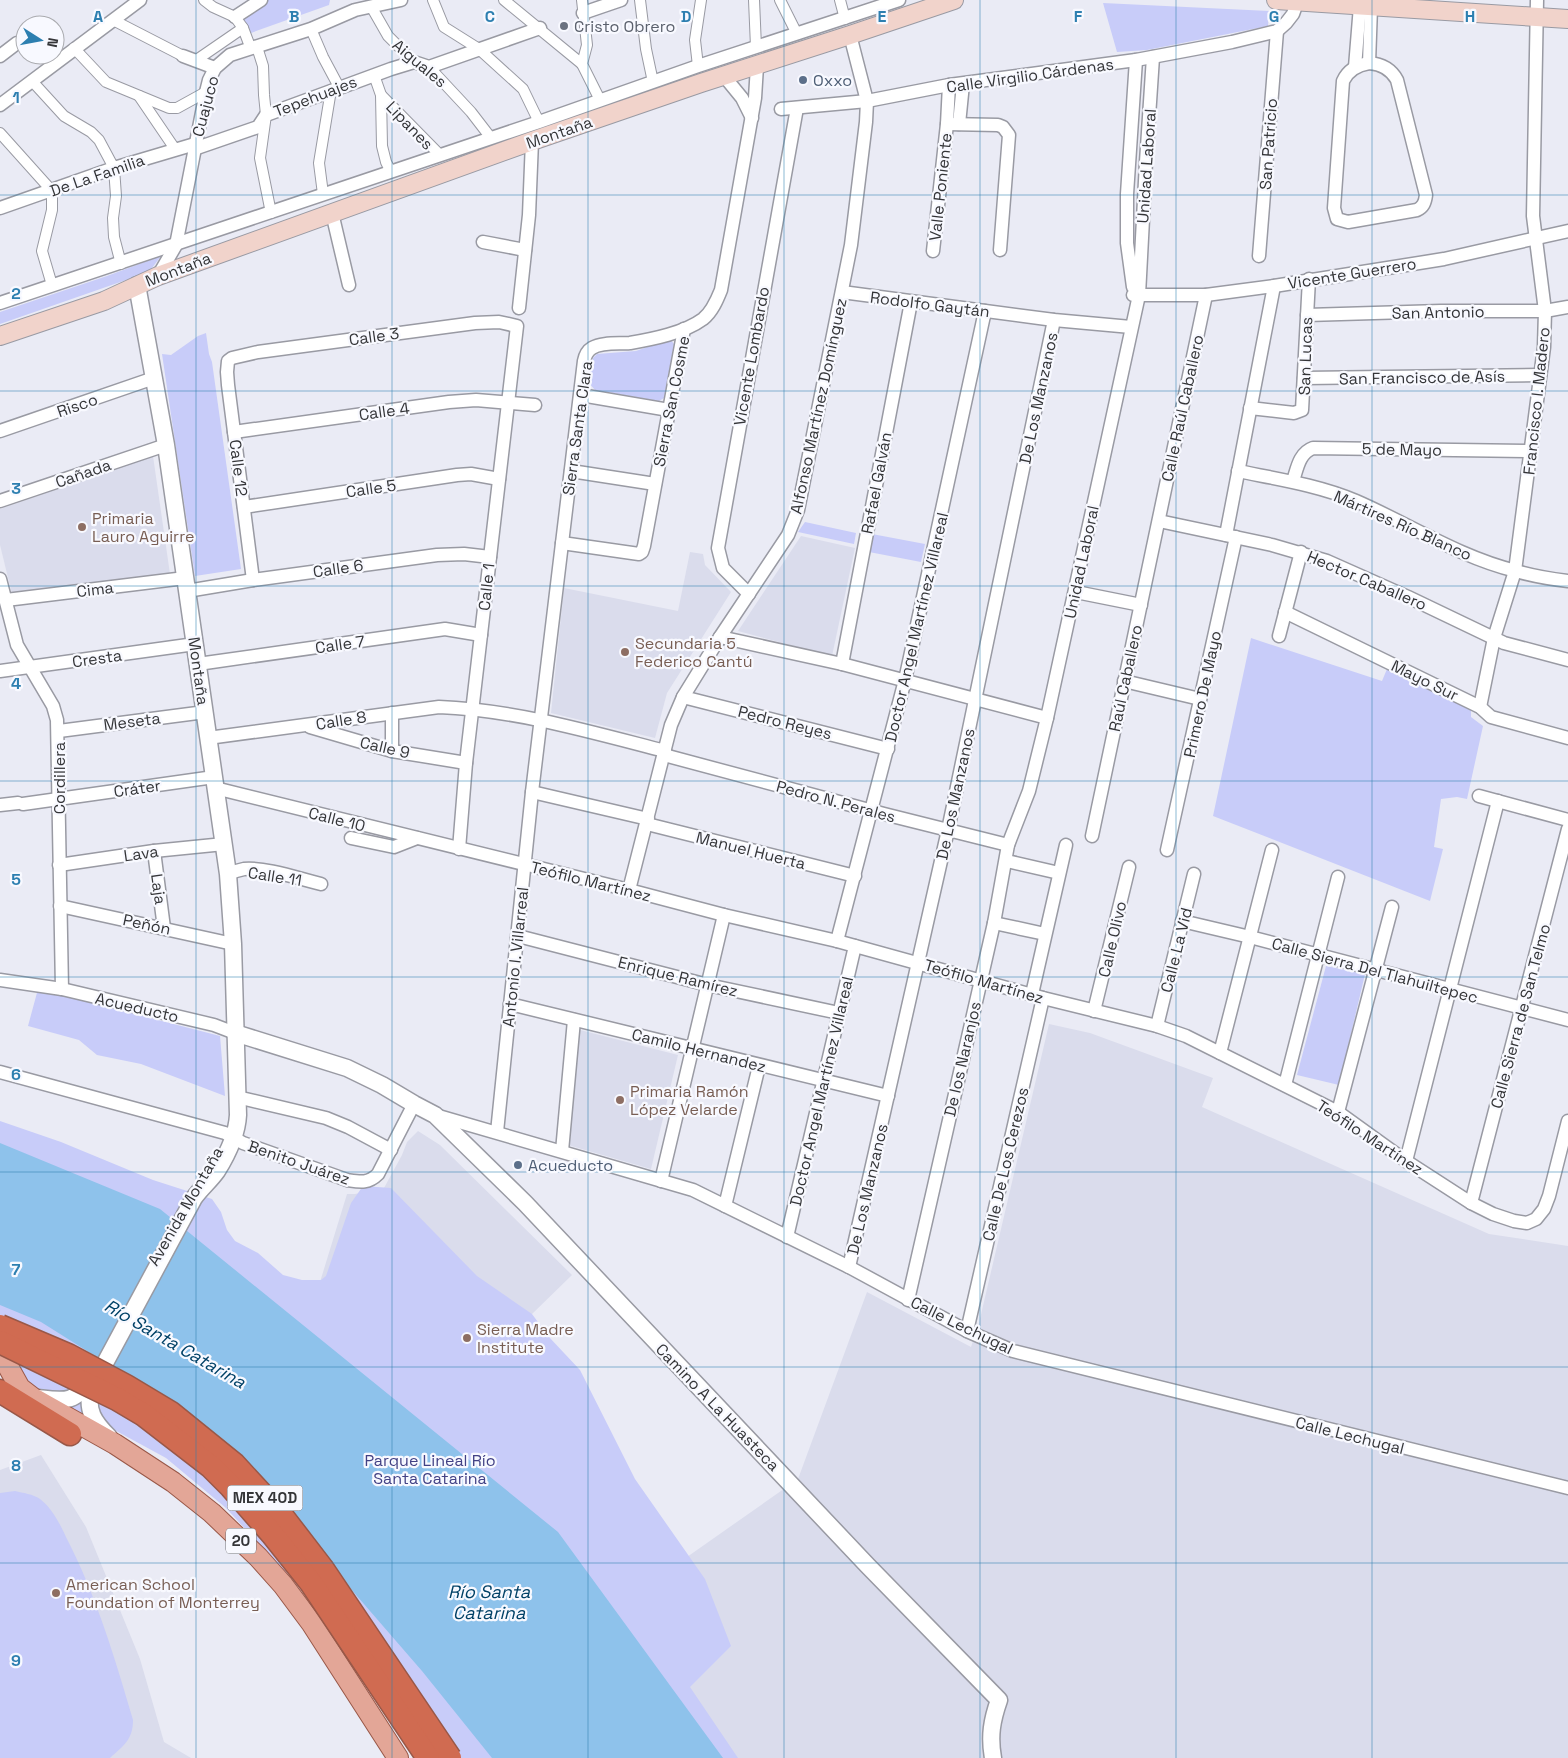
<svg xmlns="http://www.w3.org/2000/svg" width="1568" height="1758" font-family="'Space Grotesk',sans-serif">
  <rect width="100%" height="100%" fill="#eaebf5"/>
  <!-- built -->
  <g fill="#dadcec">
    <path d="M153,456L170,574L12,594L0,545V509Z"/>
    <path d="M801,536L855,548L832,656L738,631Z"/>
    <path d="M690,552L703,554L705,565L731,592L667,693L655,738L551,713L564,588L678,611Z"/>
    <path d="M1049,1024L1090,1033L1213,1078L1202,1107L1489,1234L1568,1246V1758H727L623,1602L798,1479L867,1292L971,1347L979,1323Z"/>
    <path d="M580,1030L678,1055L651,1169L568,1145Z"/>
    <path d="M418,1131L440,1145L572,1275L531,1315L320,1282L347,1194H355L384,1188L402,1155L407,1142Z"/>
    <path d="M41,1455L86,1527L140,1659L164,1742L191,1758H0V1470Z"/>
  </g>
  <!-- green -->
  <g fill="#c8ccf9">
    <path d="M265,0H330L329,5L248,34L242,16Z"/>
    <path d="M1103,3L1269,11L1268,26L1147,50L1117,52Z"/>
    <path d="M161,256L149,272L0,324V312L107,276Z"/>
    <path d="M206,333L209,354L212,362L241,569L195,576L162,354L171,355L198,336Z"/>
    <path d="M670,339L674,344L664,398L659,401L595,390L589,383L593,358L597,354L636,351Z"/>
    <path d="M805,522L856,533L854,544L798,532Z"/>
    <path d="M872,534L925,544L921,562L869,552Z"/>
    <path d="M1251,638L1382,681L1387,669L1471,708V717L1483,726L1467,799L1457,797L1441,799L1434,847L1443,849L1430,901L1213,816Z"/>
    <path d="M1326,966L1365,974L1339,1085L1297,1075Z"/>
    <path d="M38,989L220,1036L225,1096L141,1064L97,1055L79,1040L28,1026Z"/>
    <path d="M0,1121L61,1142L153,1180L212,1199L221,1212L227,1230L235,1241L258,1253L283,1275L302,1280H321L326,1276L351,1203L363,1186L391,1188L477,1276L532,1314L549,1337L580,1370L635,1479L705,1579L731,1646L690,1687L738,1758H415L341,1639L302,1591L226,1508L166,1458L98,1421L76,1413L0,1372Z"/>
    <path d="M15,1491C23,1493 33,1494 40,1499C52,1508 60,1524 66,1537C96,1595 115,1658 133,1720C133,1740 123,1746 110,1758H0V1493Z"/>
  </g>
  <!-- water -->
  <path fill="#8ec2eb" d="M0,1143L160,1209L558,1532L723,1758H492L422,1671L266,1491L165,1400L41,1322L0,1305Z"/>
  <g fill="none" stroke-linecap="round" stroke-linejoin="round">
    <defs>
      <g id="pedestrian">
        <path d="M204,0L213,7L235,17L243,28L251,49"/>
        <path d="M433,0L444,27L479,49L523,89L539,122"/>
        <path d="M504,0L582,64"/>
        <path d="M582,0L587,45L582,64L600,100"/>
        <path d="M640,0L646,49L653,82"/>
        <path d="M754,0L756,47"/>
        <path d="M780,0L797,34"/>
        <path d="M840,0L845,19"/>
        <path d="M372,8L388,36L414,62"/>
        <path d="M113,20L183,56"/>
        <path d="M311,29L323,57L339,87"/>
        <path d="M257,47L263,66L264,95L266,115L260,158L271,213"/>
        <path d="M74,48L106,82L169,108H177L206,92"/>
        <path d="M195,61L243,28"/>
        <path d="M698,66L695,40L701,0"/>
        <path d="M429,67L471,112L491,138"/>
        <path d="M374,75L381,95L382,146L386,162L391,172"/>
        <path d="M32,81L64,116L91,132L99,140L114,168L116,196L113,218L114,237L121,264"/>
        <path d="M381,95L440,155"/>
        <path d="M139,96L175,149"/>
        <path d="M0,133L52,191V210L42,251L52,285"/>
        <path d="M323,194L319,163L331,90"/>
      </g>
      <g id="minor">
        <path d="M583,13L621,0"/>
        <path d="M235,17L261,0"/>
        <path d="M0,56L17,43"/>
        <path d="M183,56L215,68"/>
        <path d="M1369,63C1382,64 1391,69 1397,80L1426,195C1425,203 1423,207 1417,210L1348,222L1337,219L1334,208L1343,81C1348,70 1357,65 1369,63Z"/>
        <path d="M1369,63L1371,7"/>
        <path d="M1355,67L1360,6"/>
        <path d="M724,76L742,98L752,118"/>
        <path d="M0,105L140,0"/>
        <path d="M781,109L867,101L949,85L1136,60L1232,42L1277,31L1286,23L1293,14L1298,0"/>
        <path d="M947,124L998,125L1003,127L1009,135L1000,250"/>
        <path d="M959,124L963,84"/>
        <path d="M194,149L258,127L266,115L391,69L414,62L429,67L540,28"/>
        <path d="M0,208L114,168L195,144"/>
        <path d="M332,213L349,285"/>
        <path d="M483,242L525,250"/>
        <path d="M933,251L947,124L949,85"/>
        <path d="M1259,256L1277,31"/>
        <path d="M158,276L176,245L206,92L209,80L215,68L230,55L311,29L355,10L401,0"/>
        <path d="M1133,287L1127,243V194L1136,60"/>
        <path d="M842,292L1054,320L1131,327"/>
        <path d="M1133,295H1206L1274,286L1444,259L1568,231"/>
        <path d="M0,303L539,122L698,66L899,0"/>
        <path d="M519,308L529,215L532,141"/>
        <path d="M1307,315L1441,311H1545L1568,307"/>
        <path d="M1304,378L1540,375"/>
        <path d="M581,395L669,410"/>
        <path d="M1250,408L1294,413L1302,410L1309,279"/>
        <path d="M0,431L154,378"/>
        <path d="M234,432L449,402L476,400L535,405"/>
        <path d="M571,471L655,484"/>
        <path d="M1238,471C1277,479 1318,485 1356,501C1409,524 1459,557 1516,571C1533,576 1551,579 1568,581"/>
        <path d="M1293,481C1297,469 1299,453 1313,448L1531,451"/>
        <path d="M0,501L166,445"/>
        <path d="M244,507L457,475L471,474L499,479"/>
        <path d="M1159,521L1272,545L1327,561L1408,597L1504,643L1568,660"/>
        <path d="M1226,535L1274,286"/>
        <path d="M562,543L639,554L642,552L644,546L684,329"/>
        <path d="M0,579L17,645L53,706L57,720L62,989"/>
        <path d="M253,580L228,385L227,372L228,361L232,358L258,352L475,323L499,322L517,326L466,763L459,849"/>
        <path d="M187,591L253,580L437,555L464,554L490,557"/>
        <path d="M1076,592L1141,605"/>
        <path d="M749,594L723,568L718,548L797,108"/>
        <path d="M6,600L185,578"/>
        <path d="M1285,612L1480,707L1491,717L1568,738"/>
        <path d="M1279,636L1301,552"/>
        <path d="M720,637L842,664L1047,718"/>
        <path d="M198,664L445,629L481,635"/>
        <path d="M842,664L911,302"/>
        <path d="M0,671L195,644"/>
        <path d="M1124,681L1200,699"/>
        <path d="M683,697L888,749"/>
        <path d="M1480,707L1494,638L1515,571L1544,347L1545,311L1533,216L1537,0"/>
        <path d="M310,727L392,751L466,763"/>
        <path d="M59,731L205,712"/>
        <path d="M208,738L439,707C516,710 591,732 665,751"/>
        <path d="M392,751V713"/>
        <path d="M664,755L884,814L1008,845"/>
        <path d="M215,788L629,890L724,915L837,941L1043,998L1157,1026L1186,1036L1338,1112L1406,1161L1471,1203L1493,1214L1514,1221L1527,1223L1536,1219L1544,1209L1549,1196L1568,1121"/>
        <path d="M532,792L648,819"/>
        <path d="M1479,796L1568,820"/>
        <path d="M23,804L214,777"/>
        <path d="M0,805L18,803"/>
        <path d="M647,824L855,876"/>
        <path d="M1092,836L1206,295"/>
        <path d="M351,838L394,847L417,838"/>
        <path d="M1167,850L1236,537"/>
        <path d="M154,851L164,928"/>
        <path d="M1007,861L1059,873"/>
        <path d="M59,865L154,851L224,844"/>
        <path d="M228,874C233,872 239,870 244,869C265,867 300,879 321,884"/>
        <path d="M629,890L671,725L683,697L720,637L788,535L798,510L851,245L866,122L867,101L850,35"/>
        <path d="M60,906L233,944"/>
        <path d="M1182,921L1250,937L1568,1020"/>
        <path d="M994,923L1045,934"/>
        <path d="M518,936L708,985L839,1013"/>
        <path d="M837,941L905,680L985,311"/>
        <path d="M0,980L62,989L214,1025L235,1033"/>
        <path d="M1032,994L1066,845"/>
        <path d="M510,1004L888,1096"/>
        <path d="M1094,1011L1129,867"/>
        <path d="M1157,1026L1194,874"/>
        <path d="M1220,1053L1272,850"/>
        <path d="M0,1072L225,1133L243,1143L347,1180C360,1182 368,1184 378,1174L414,1104"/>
        <path d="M1285,1085L1338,877"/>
        <path d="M237,1097L326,1118L348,1127L391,1150"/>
        <path d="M1338,1112L1392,907"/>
        <path d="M435,1115L693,1190L849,1267L967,1331L1013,1351L1568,1488"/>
        <path d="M497,1132L532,792L584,361C585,356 587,351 592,348C602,342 618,344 630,343C653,339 684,333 703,319C712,312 717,300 721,290L755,98L757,66"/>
        <path d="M562,1151L574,1020"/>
        <path d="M1406,1161L1498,801"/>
        <path d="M661,1181L724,915"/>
        <path d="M1471,1203L1568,829"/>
        <path d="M725,1206L759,1066"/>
        <path d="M787,1237L855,946"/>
        <path d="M849,1267L948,830L1054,320"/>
        <path d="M908,1300L994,923L1008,845L1029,791L1047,718L1139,295L1146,162L1153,57"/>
        <path d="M967,1331L1043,998"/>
      </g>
      <g id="tertiary">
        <path d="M235,1033L347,1068L382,1085L414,1104L435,1115L525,1203L868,1566L999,1700C992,1720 989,1736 993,1758"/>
        <path d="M38,1398C64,1401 76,1404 90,1378"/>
        <path d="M109,1437C94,1422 86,1411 91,1389L194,1198C201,1188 210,1181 217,1171C227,1155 237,1135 238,1115L233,944L228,874L166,445L137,285"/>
      </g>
      <g id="secondary">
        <path d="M1276,0L1568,19"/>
        <path d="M0,336L104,301L158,276L532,141L701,83L850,35L954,0"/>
      </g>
      <path id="primary" d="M0,1352L20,1388L33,1398L115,1444L173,1482L212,1513L258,1557L283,1585L312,1624L398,1758"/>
      <path id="motorway" d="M0,1391L70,1434"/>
    </defs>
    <!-- pedestrian casing -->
    <use href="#pedestrian" stroke="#999aa3" stroke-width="12"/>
    <!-- minor casing -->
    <use href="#minor" stroke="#999aa3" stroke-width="15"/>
    <!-- tertiary casing -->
    <use href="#tertiary" stroke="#999aa3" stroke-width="19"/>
    <!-- secondary casing -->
    <use href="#secondary" stroke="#999aa3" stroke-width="20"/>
    <!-- primary casing -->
    <use href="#primary" stroke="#995848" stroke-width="22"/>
    <!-- motorway casing -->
    <use href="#motorway" stroke="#995848" stroke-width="25"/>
    <!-- pedestrian -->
    <use href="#pedestrian" stroke="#fff" stroke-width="10"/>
    <!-- minor -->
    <use href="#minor" stroke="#fff" stroke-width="12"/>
    <!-- tertiary -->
    <use href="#tertiary" stroke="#fff" stroke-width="16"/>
    <!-- secondary -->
    <use href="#secondary" stroke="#f1d3cb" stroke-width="18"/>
    <!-- primary -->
    <use href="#primary" stroke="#e3a697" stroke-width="20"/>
    <!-- motorway -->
    <use href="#motorway" stroke="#d06b51" stroke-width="22"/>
    <defs>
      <g id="motorway-bridge">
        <path d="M0,1326L68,1355L126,1386L171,1413L234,1464L282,1516L322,1568L450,1758"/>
        <path d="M0,1342L117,1399L144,1415L210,1466L231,1487L272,1534L311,1583L428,1758"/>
      </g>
    </defs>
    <!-- motorway-bridge casing -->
    <use href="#motorway-bridge" stroke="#995848" stroke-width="25" stroke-linecap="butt"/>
    <!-- motorway-bridge -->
    <use href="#motorway-bridge" stroke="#d06b51" stroke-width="22"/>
  </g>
  <!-- grid -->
  <path fill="none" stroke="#2d7fb0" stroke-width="1" stroke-opacity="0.55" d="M196,0V1758M392,0V1758M588,0V1758M784,0V1758M980,0V1758M1176,0V1758M1372,0V1758M0,195H1568M0,391H1568M0,586H1568M0,781H1568M0,977H1568M0,1172H1568M0,1367H1568M0,1563H1568"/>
  <!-- markers -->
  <circle fill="#6b7280" stroke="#f8f9ff" stroke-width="2" cx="564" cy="26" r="5"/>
  <g fill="#5c6f8a" stroke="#f8f9ff" stroke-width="2">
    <circle cx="803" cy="80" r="5"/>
    <circle cx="518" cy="1165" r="5"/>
  </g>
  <g fill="#8d6e63" stroke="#f8f9ff" stroke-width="2">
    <circle cx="82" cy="527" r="5"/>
    <circle cx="625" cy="652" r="5"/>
    <circle cx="620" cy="1100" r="5"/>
    <circle cx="467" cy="1338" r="5"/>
    <circle cx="56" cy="1593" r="5"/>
  </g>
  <g text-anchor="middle" stroke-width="4.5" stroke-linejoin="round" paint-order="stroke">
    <!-- shield labels -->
    <g fill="#f8f9ff" stroke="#6f7074" stroke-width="1">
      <rect x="227.5" y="1485.5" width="75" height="25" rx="4"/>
      <rect x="226" y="1528.5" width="30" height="25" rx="4"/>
    </g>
    <g font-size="15" font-weight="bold" fill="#343538">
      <text x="265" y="1503">MEX 40D</text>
      <text x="241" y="1546">20</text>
    </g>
    <!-- worship labels -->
    <g font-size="16" fill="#5b616d" stroke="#f8f9ff" text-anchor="start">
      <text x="574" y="32">Cristo Obrero</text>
    </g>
    <!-- street labels -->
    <g font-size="16" fill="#343538" stroke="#f8f9ff">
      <text transform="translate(420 63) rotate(40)" y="6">Aiguales</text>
      <text transform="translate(1030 75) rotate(-8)" y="6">Calle Virgilio Cárdenas</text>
      <text transform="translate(315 96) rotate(-21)" y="6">Tepehuajes</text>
      <text transform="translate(205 106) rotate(-75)" y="6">Cuajuco</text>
      <text transform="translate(410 125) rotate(46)" y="6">Lipanes</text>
      <text transform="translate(559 132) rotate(-19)" y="6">Montaña</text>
      <text transform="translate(1268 144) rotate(-86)" y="6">San Patricio</text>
      <text transform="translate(1146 166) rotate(-86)" y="6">Unidad Laboral</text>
      <text transform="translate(97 175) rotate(-19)" y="6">De La Familia</text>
      <text transform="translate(940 187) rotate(-84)" y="6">Valle Poniente</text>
      <text transform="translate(178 269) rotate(-21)" y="6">Montaña</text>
      <text transform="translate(1352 273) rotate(-9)" y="6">Vicente Guerrero</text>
      <text transform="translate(930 304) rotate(7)" y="6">Rodolfo Gaytán</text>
      <text transform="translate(1438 312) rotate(-1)" y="6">San Antonio</text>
      <text transform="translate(374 336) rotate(-8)" y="6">Calle 3</text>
      <text transform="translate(751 356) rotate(-80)" y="6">Vicente Lombardo</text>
      <text transform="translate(1305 356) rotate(-88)" y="6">San Lucas</text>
      <text transform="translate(1422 377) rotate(-1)" y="6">San Francisco de Asís</text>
      <text transform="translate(1038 398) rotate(-78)" y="6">De Los Manzanos</text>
      <text transform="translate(671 401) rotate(-79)" y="6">Sierra San Cosme</text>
      <text transform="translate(1536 401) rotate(-84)" y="6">Francisco I. Madero</text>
      <text transform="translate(77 405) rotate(-19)" y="6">Risco</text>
      <text transform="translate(818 406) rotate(-78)" y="6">Alfonso Martínez Domínguez</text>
      <text transform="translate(1182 408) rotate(-78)" y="6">Calle Raúl Caballero</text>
      <text transform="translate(384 411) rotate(-8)" y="6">Calle 4</text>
      <text transform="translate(577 428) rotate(-82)" y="6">Sierra Santa Clara</text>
      <text transform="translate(1402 449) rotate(1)" y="6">5 de Mayo</text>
      <text transform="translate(239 468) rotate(83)" y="6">Calle 12</text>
      <text transform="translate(83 473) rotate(-19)" y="6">Cañada</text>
      <text transform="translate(876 483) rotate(-79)" y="6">Rafael Galván</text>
      <text transform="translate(371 488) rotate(-8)" y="6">Calle 5</text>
      <text transform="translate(1403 525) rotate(24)" y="6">Mártires Río Blanco</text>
      <text transform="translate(1081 562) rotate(-78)" y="6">Unidad Laboral</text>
      <text transform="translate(338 568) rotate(-8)" y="6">Calle 6</text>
      <text transform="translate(1367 580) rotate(23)" y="6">Hector Caballero</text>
      <text transform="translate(486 587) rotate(-84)" y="6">Calle 1</text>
      <text transform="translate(95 589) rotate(-7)" y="6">Cima</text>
      <text transform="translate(916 627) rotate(-77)" y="6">Doctor Angel Martínez Villareal</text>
      <text transform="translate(340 644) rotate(-8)" y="6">Calle 7</text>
      <text transform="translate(97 658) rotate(-8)" y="6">Cresta</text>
      <text transform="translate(199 671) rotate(82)" y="6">Montaña</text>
      <text transform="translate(1125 678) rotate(-78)" y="6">Raúl Caballero</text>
      <text transform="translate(1425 680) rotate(26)" y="6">Mayo Sur</text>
      <text transform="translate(1202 694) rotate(-78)" y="6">Primero De Mayo</text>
      <text transform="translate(341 720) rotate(-9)" y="6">Calle 8</text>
      <text transform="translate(132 721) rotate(-7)" y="6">Meseta</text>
      <text transform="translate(785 722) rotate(14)" y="6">Pedro Reyes</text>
      <text transform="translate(385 747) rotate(13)" y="6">Calle 9</text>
      <text transform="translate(59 778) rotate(-90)" y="6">Cordillera</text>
      <text transform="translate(137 788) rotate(-8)" y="6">Cráter</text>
      <text transform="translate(955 794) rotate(-78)" y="6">De Los Manzanos</text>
      <text transform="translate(836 801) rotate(15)" y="6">Pedro N. Perales</text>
      <text transform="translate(337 819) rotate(14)" y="6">Calle 10</text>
      <text transform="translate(751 850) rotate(14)" y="6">Manuel Huerta</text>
      <text transform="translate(141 853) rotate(-8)" y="6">Lava</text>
      <text transform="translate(275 876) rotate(9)" y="6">Calle 11</text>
      <text transform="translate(591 881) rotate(14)" y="6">Teófilo Martínez</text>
      <text transform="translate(159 889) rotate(82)" y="6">Laja</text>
      <text transform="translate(147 924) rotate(12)" y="6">Peñón</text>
      <text transform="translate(1112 939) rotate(-77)" y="6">Calle Olivo</text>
      <text transform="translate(1176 950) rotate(-76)" y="6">Calle La Vid</text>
      <text transform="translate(515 957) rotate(-84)" y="6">Antonio I. Villarreal</text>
      <text transform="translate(1375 970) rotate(15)" y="6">Calle Sierra Del Tlahuiltepec</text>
      <text transform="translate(678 976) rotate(14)" y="6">Enrique Ramírez</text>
      <text transform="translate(984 981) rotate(16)" y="6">Teófilo Martínez</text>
      <text transform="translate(137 1007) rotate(13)" y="6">Acueducto</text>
      <text transform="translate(1520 1016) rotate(-75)" y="6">Calle Sierra de San Telmo</text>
      <text transform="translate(699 1050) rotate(14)" y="6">Camilo Hernandez</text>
      <text transform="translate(962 1059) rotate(-77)" y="6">De los Naranjos</text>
      <text transform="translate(821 1091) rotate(-77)" y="6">Doctor Angel Martínez Villareal</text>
      <text transform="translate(1370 1137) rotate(33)" y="6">Teófilo Martínez</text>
      <text transform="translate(299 1162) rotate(19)" y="6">Benito Juárez</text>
      <text transform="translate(1005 1164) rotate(-77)" y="6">Calle De Los Cerezos</text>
      <text transform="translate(867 1189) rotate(-77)" y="6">De Los Manzanos</text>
      <text transform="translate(185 1206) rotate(-60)" y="6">Avenida Montaña</text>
      <text transform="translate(962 1325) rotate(26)" y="6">Calle Lechugal</text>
      <text transform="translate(718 1407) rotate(46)" y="6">Camino A La Huasteca</text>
      <text transform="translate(1350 1435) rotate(14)" y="6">Calle Lechugal</text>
    </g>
    <!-- service labels -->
    <g font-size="16" fill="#4e5e75" stroke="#f8f9ff" text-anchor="start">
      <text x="813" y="86">Oxxo</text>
      <text x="528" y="1171">Acueducto</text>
    </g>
    <!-- education labels -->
    <g font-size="16" fill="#785e54" stroke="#f8f9ff" text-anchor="start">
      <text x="92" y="524">Primaria<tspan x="92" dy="18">Lauro Aguirre</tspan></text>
      <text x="635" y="649">Secundaria 5<tspan x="635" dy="18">Federico Cantú</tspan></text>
      <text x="630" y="1097">Primaria Ramón<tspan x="630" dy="18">López Velarde</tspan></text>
      <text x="477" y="1335">Sierra Madre<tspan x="477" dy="18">Institute</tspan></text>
      <text x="66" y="1590">American School<tspan x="66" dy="18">Foundation of Monterrey</tspan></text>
    </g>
    <!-- park labels -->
    <g font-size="16" fill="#424185" stroke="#f8f9ff">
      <text x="430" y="1466">Parque Lineal Río<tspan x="430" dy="18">Santa Catarina</tspan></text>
    </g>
    <!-- water labels -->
    <g font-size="18" font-style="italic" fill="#004167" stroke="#f8f9ff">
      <text transform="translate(175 1344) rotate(30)" y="6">Río Santa Catarina</text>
      <text x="489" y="1598">Río Santa<tspan x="489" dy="21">Catarina</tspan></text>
    </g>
  </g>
  <g font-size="16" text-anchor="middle" font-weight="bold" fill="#2d7fb0" stroke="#f8f9ff" stroke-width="4.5" stroke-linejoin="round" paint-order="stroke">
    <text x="98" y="22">A</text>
    <text x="294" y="22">B</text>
    <text x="490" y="22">C</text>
    <text x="686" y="22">D</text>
    <text x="882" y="22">E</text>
    <text x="1078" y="22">F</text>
    <text x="1274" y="22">G</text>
    <text x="1470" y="22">H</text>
    <text x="16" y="103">1</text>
    <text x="16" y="299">2</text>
    <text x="16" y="494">3</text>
    <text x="16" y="689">4</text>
    <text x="16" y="885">5</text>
    <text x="16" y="1080">6</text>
    <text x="16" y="1275">7</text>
    <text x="16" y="1471">8</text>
    <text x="16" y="1666">9</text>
  </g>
  <!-- north arrow -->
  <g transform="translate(40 40) rotate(101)"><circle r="24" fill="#f8f9ff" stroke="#aaabaf"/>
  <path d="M0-4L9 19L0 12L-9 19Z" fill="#2d7fb0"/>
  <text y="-8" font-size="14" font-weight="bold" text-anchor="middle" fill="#343538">N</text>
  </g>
</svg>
